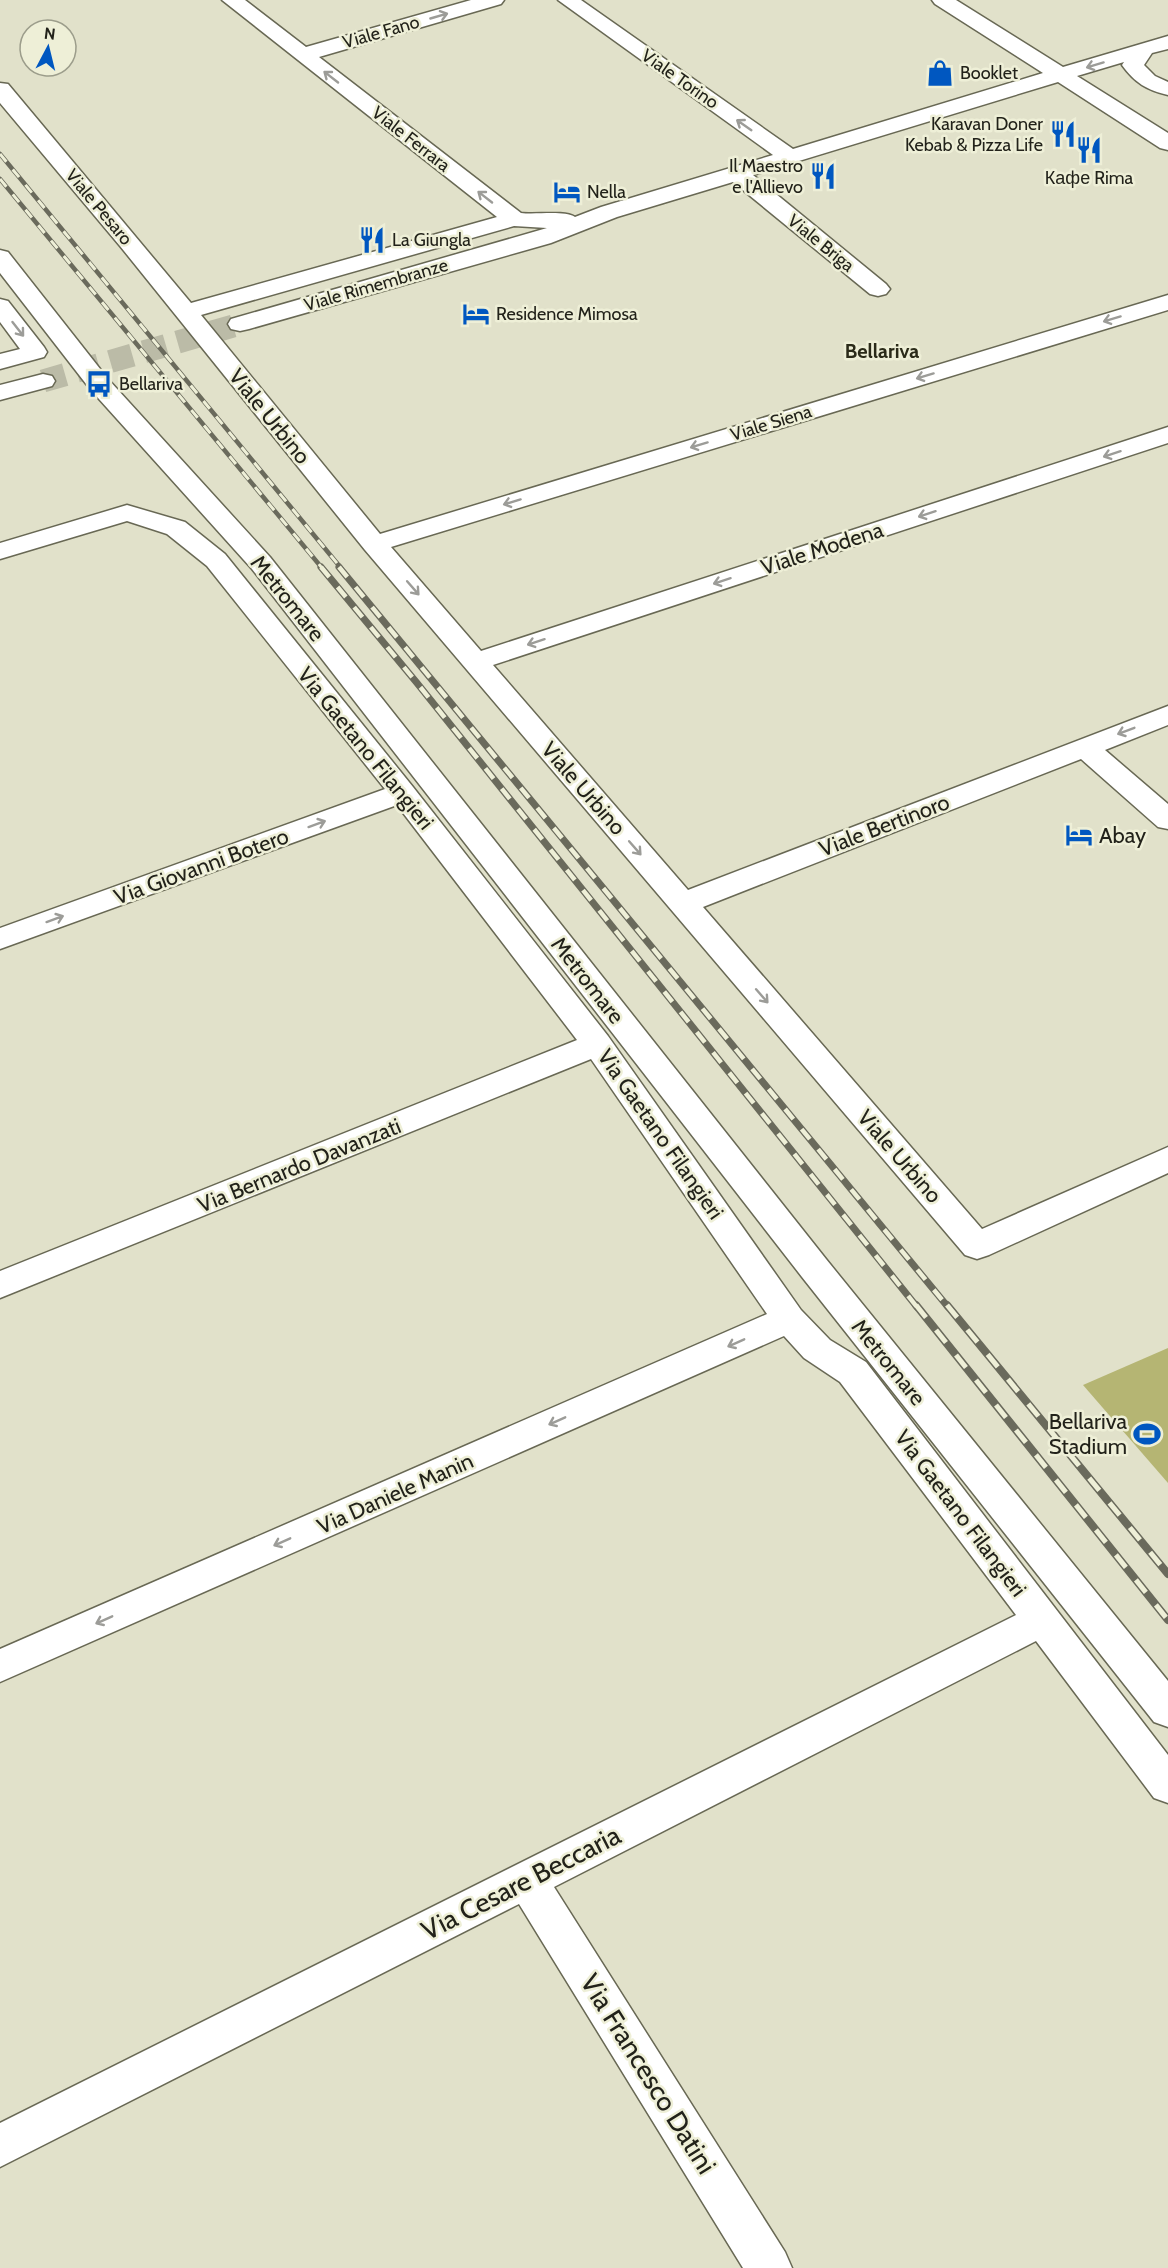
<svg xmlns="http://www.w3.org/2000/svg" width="1168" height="2268" font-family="Cabin,sans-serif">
  <rect width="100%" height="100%" fill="#e1e1ca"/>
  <!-- green -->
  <path fill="#b5b573" d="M1168,1348V1483L1083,1385Z"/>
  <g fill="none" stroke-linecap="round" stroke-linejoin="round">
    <!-- minor-tunnel -->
    <path stroke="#bbbba7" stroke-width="23" stroke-dasharray="23 12" stroke-linecap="butt" d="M43,381L240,324"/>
    <defs>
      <g id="minor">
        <path d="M222,0H245L306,47L471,0H504L501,4L319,57L521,213C536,215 564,210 575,217L601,207L773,155L558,0H581L793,149L1043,73L935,4L932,0H956L1063,67L1168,36V49L1152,53L1144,65L1155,76L1168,82V95C1147,90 1135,83 1122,65L1124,62L1077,76L1168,133V150L1160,148L1058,82L753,175L886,284L890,289L886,294L878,296L870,294L733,182L617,217L551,243L249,329L240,331L231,329L228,324L231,319L547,228L514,226L201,315L380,534L1168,295V310L391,547L481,651L1168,427V443L493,665L688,890L1168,706V725L1105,750L1168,804V829L1158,827L1081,759L703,907L982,1229L1168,1147V1173L989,1255L977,1259L965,1255L365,550L120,246L0,103V83L8,84L191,303L497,217Z"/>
        <path d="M0,250L8,252L108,379L270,557L826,1259L1168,1681V1727L1154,1722L802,1277L252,569L90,389L0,273Z"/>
        <path d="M0,299L8,301L44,347L47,352L44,357L0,369V354L20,349L0,322Z"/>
        <path d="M43,374L52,376L55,381L52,386L0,400V385Z"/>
        <path d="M127,505L185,522L225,554L413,787L608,1036L801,1310L830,1340L866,1362L1168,1755V1803L1154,1798L1036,1641L554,1887L785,2252L792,2268H743L519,1904L0,2167V2123L1016,1615L840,1382L804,1358L784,1336L0,1682V1649L767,1314L591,1059L0,1298V1271L577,1040L397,805L0,949V928L385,789L207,566L167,534L127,521L0,559V543Z"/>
      </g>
    </defs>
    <!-- minor casing -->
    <use href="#minor" stroke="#686854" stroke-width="3"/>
    <!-- minor -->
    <use href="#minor" fill="#fff" fill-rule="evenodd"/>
    <defs>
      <g id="rail-far2">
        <path d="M0,154L341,568"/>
        <path d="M0,179L322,568"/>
      </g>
      <g id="rail-far1">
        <path d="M321,567L417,683L917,1307"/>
        <path d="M339,567L948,1307"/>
      </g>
      <g id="rail">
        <path d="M916,1305L1168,1620"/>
        <path d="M947,1305L1168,1574"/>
      </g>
    </defs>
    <!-- rail-far2 casing -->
    <use href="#rail-far2" stroke="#6a6a5c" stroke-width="4.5"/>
    <!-- rail-far1 casing -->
    <use href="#rail-far1" stroke="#6a6a5c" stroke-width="7"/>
    <!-- rail casing -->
    <use href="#rail" stroke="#6a6a5c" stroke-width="8"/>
    <!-- rail-far2 -->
    <use href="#rail-far2" stroke="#eeefd7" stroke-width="3" stroke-dasharray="10" stroke-linecap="butt"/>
    <!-- rail-far1 -->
    <use href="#rail-far1" stroke="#eeefd7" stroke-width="4.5" stroke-dasharray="13" stroke-linecap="butt"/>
    <!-- rail -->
    <use href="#rail" stroke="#eeefd7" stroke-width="5" stroke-dasharray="16" stroke-linecap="butt"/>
  </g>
  <!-- one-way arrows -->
  <defs><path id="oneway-shaft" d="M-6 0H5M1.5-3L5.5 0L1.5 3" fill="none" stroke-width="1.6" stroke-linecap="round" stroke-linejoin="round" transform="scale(1.5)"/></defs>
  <g stroke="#9c9c98">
    <use href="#oneway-shaft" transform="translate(439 16) rotate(-16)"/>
    <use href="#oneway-shaft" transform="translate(1095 65) rotate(163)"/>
    <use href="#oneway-shaft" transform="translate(331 77) rotate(-142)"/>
    <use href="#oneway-shaft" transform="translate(744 125) rotate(-145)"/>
    <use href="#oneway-shaft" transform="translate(485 197) rotate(-142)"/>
    <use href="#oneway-shaft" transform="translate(1112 319) rotate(163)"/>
    <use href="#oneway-shaft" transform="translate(18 329) rotate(52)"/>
    <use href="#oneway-shaft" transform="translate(925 376) rotate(163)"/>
    <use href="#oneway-shaft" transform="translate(699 445) rotate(163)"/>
    <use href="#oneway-shaft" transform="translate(1112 454) rotate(162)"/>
    <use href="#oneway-shaft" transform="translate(512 502) rotate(163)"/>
    <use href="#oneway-shaft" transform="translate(927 514) rotate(162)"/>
    <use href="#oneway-shaft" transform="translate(722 581) rotate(162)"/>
    <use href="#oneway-shaft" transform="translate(413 588) rotate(49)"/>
    <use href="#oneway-shaft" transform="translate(536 642) rotate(162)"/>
    <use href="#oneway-shaft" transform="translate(1126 731) rotate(159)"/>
    <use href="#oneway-shaft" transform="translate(317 824) rotate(-20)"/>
    <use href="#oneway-shaft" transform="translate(635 848) rotate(49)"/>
    <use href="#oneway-shaft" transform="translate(55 919) rotate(-20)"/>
    <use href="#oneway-shaft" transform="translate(762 996) rotate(49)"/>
    <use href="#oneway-shaft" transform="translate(736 1343) rotate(156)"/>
    <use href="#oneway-shaft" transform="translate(557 1421) rotate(156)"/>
    <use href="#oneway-shaft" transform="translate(282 1542) rotate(156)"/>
    <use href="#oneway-shaft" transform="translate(104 1620) rotate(156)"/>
  </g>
  <!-- icons -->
  <defs>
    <symbol id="shop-bare" viewBox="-9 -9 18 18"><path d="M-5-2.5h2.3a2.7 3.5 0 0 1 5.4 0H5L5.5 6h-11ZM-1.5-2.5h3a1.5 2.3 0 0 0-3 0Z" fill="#0057c0" stroke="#eeefd7" stroke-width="2.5" paint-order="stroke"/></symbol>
    <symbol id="restaurant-bare" viewBox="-9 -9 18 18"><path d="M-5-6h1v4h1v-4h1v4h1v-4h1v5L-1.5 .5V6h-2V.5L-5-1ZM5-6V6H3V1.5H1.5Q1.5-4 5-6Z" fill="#0057c0" stroke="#eeefd7" stroke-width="2.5" paint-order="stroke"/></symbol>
    <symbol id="hotel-bare" viewBox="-9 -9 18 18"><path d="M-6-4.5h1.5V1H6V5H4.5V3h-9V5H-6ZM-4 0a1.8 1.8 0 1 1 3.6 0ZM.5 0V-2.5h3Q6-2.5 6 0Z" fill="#0057c0" stroke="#eeefd7" stroke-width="2.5" paint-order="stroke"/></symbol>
    <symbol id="bus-bare" viewBox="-9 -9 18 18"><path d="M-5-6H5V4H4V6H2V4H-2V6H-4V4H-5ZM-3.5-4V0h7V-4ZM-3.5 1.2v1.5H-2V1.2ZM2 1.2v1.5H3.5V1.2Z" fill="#0057c0" stroke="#eeefd7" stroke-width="2.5" paint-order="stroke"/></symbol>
    <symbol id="stadium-bare" viewBox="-9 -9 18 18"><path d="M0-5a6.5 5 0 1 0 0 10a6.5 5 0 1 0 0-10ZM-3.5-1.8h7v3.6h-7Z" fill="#0057c0" stroke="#eeefd7" stroke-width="2.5" paint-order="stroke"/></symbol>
  </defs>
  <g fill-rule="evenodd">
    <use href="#shop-bare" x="921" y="54" width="38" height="38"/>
    <use href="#restaurant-bare" x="1044" y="115" width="38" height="38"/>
    <use href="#restaurant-bare" x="1070" y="131" width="38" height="38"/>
    <use href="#restaurant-bare" x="804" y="157" width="38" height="38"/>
    <use href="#hotel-bare" x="548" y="173" width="38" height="38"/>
    <use href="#restaurant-bare" x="353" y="221" width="38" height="38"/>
    <use href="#hotel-bare" x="457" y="295" width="38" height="38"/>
    <use href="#bus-bare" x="80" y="365" width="38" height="38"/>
    <use href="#hotel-bare" x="1060" y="816" width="38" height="38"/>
    <use href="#stadium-bare" x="1128" y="1415" width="38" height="38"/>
  </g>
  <g text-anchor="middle" stroke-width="5" stroke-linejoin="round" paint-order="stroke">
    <!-- far-street labels -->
    <g font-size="18" fill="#22221a" stroke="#eeefd7">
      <text transform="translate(381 32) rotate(-16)" y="6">Viale Fano</text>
      <text transform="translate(680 79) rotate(35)" y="6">Viale Torino</text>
      <text transform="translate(411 139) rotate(38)" y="6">Viale Ferrara</text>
      <text transform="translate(99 207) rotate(50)" y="6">Viale Pesaro</text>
      <text transform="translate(821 243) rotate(39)" y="6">Viale Briga</text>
      <text transform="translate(376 285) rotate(-16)" y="6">Viale Rimembranze</text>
      <text transform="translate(771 423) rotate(-17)" y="6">Viale Siena</text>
    </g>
    <!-- far-poi labels -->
    <g font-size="18" fill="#22221a" stroke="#eeefd7" text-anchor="start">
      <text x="960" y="79">Booklet</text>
      <text x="1043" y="130" text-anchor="end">Karavan Doner<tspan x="1043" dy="21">Kebab &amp; Pizza Life</tspan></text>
      <text x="803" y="172" text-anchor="end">Il Maestro<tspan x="803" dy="21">e l'Allievo</tspan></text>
      <text x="1089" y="184" text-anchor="middle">Кафе Rima</text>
      <text x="587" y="198">Nella</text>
      <text x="392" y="246">La Giungla</text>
      <text x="496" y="320">Residence Mimosa</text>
      <text x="119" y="390">Bellariva</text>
    </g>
    <!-- far-neighbourhood labels -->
    <g font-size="20" font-weight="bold" fill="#2b2b19" stroke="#eeefd7">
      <text x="882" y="358">Bellariva</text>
    </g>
    <!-- street labels -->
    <g font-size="22" fill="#22221a" stroke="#eeefd7">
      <text transform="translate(270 416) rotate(51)" y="8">Viale Urbino</text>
      <text transform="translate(822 548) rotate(-18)" y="8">Viale Modena</text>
      <text transform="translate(288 598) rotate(51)" y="8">Metromare</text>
      <text transform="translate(366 748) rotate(51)" y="8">Via Gaetano Filangieri</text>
      <text transform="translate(584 788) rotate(49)" y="8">Viale Urbino</text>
      <text transform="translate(884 825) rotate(-21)" y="8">Viale Bertinoro</text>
      <text transform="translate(201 866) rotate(-20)" y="8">Via Giovanni Botero</text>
      <text transform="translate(588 980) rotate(52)" y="8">Metromare</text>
      <text transform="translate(661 1134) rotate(55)" y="8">Via Gaetano Filangieri</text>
      <text transform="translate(900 1156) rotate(49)" y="8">Viale Urbino</text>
      <text transform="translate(299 1165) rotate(-22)" y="8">Via Bernardo Davanzati</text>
      <text transform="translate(889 1362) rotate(51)" y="8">Metromare</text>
      <text transform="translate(395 1493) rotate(-24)" y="8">Via Daniele Manin</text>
      <text transform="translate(961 1513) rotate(53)" y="8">Via Gaetano Filangieri</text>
    </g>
    <!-- poi labels -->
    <g font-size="22" fill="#22221a" stroke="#eeefd7" text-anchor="start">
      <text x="1099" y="843">Abay</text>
      <text x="1127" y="1429" text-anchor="end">Bellariva<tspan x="1127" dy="25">Stadium</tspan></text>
    </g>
    <!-- near-street labels -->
    <g font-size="27" fill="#22221a" stroke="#eeefd7">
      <text transform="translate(521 1883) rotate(-27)" y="9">Via Cesare Beccaria</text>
      <text transform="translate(648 2074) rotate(58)" y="9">Via Francesco Datini</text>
    </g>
  </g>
  <!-- north arrow -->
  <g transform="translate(48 48) rotate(7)"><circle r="28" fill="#eeefd7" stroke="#9c9d8b" stroke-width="1.5"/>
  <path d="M0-4.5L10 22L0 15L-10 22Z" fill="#0057c0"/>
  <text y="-9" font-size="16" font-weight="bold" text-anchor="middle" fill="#22221a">N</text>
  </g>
</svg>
